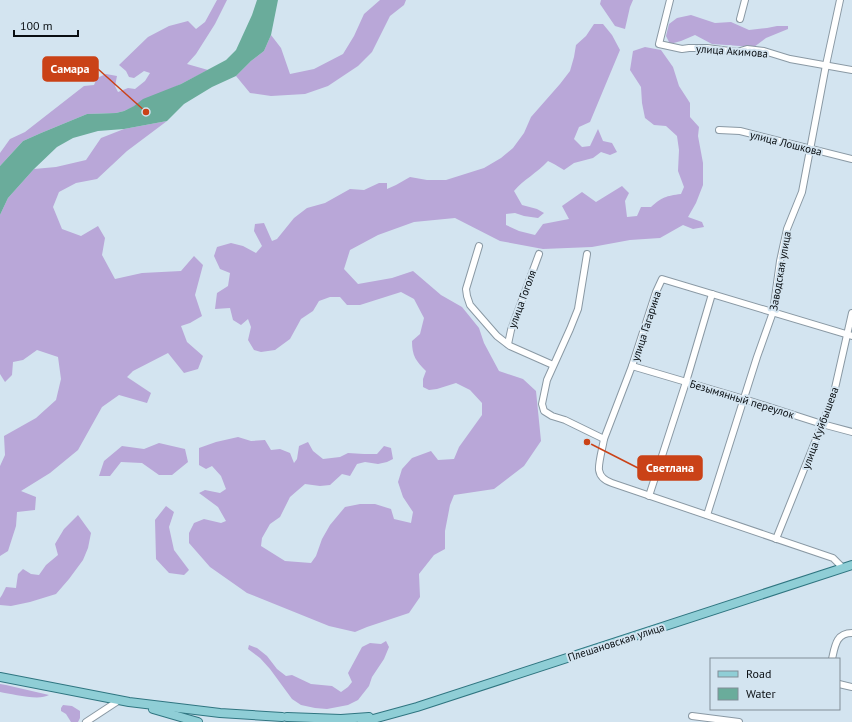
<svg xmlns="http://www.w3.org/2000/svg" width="852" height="722" font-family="'PT Sans',sans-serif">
  <rect width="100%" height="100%" fill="#d3e4f0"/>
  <!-- forest -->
  <g fill="#b9a7d8">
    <path d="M217,0H227L215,24L196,54L187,64L208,70L181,84L124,111L116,113L87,114L41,133L23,141L0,166V153L10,139L25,132L84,86L94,85L97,78L106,74L117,76L115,86L118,92L128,88L135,89L145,81L150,73L144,71L134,78L129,77L126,71L119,65L148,37L169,26L188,21L196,29L205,22Z"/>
    <path d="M380,0H406L404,5L390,16L372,52L358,66L328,86L305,94L271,96L250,93L236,76L251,61L264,51L271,35L281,48L290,74L314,69L343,54L354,36L364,14Z"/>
    <path d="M601,0H633L630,7L625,29L615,26L600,4Z"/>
    <path d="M691,15L715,23L731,22L749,30L767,28L777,26H788V29L766,38L754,47L712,44L695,35L681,41L670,44L666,36L669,24L677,18Z"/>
    <path d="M594,24H603L612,35L620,50L590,122L579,127L574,139L582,147L590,146L598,129L603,141L612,143L617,152L610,155L601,152L593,158L574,163L564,170L554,164L548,161C537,173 523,180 514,191L522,205L537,209L544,213L538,218L524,216L515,213L506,214V225L519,231L535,235L543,224L569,219L562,206L582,192L596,202L622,186L629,193L625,201L627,217L637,216L641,207H651C662,197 666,196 681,194L684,187L678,171L679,150L677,136L666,126L654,125L645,118L642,103L641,87L630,70L633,51L645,47L661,50L673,67L679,86L690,103V117L699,127L698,136L703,163V185L696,203L688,217L702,222L704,227L693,229L683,225L660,238L630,240L592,247L543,249L500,241L455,218L414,222L378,235L350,250L344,269L358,284L392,278L413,271L441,295L462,307L479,328L484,343L499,371L523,379L536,391L541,441L524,466L494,489L454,495L450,505L445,531V549L434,555L419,574L420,597L409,613L367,627L355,632L329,626L247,593L210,567L189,543V533L194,523L204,519L221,523L226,521L218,507L199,493L205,490L220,493L226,489L221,476L212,466L206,469L199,465V448L216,442L238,437L251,441L265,440L271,450L280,449L290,453L294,463L297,459L299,446L308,442L313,451L323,459L340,457L348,453L364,454H377L384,446L391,448L393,459L387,462L378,464L365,462L357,464L350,476L342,474L330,485L320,486L305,484L290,497L280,517L270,524L262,538L261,546L285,561L311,563L316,556L322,539L330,525L345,507L360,504H375L391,509L394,519L411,523L413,512L403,497L398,482L402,469L412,458L431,451L438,460L454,459L459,447L482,415V403L470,390L456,383L437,389L429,390L423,387V379L426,371C416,361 412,356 412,341L420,334L424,318L414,299L401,292L360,305H347L340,297H330L319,301L313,311L301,319L290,339L275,350L261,352L254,350L248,340L251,327L248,319L241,325L233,320L230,308L215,309L217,293L228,286L230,273L220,269L214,256L217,247L231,243L243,246L256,253L262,246L254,231L255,224L264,223L272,241L277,239L294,218L307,208L325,203L350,189L364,190L379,183H387V189L396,185L410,177L427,180H446L484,168L501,158L513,148L524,133L531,117L560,84L570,71L574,57L576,45L586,36Z"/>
    <path d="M167,121L127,151L97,179L76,183L59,192L53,207L62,229L81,236L98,226L105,238L102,255L115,279L142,273L181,271L194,256L203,265L195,295L202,316L190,323L181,326L187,342L203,356L198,369L184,373L168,353L133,371L127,377L151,393L147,403L119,395L102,407L78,450L50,473L21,491L36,497L35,510L17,512L16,526L8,551L0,556V466L5,455L4,436L36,418L56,400L61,379L58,357L37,350L23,360L13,362L12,375L5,382L0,374V215L8,198L34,169L56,167L86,160L101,138L124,129Z"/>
    <path d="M159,443L185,449L188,462L172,475H159L142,463L121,462L110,476H99L104,461L122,446L144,449Z"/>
    <path d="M166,506L174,512L169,527L174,550L189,570L184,575L169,573L156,559L155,520Z"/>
    <path d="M78,515L91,533L88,548L83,560L69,579L56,594L30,602L11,606L0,605V598L2,595L6,587L16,588L18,574L23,569L31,574L39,575L46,565L58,555L55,544L64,529Z"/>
    <path d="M386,641L389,647L384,659L372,677L369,686L358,700L348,705L327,709L315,708L301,705L292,699L270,669L260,658L248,649L249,645L257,648L267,656L277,669L286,676L292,675L311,684L332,686L341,692L348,687L352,682L348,673L362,647L370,643L381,644Z"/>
    <path d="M0,684L6,685L49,695C39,701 12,694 0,692Z"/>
    <path d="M63,705L72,706L80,711V718L78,722H71L66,714L61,711V708Z"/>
  </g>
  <!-- water -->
  <path fill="#6aac9b" d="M257,0H278L271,35L264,51L251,61L236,76L212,87L184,104L167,121L124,129L98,131L73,138L57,147L34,169L8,198L0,215V166L23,141L41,133L87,114L116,113L124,111L134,106L143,99L181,84L226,60L236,50L252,15Z"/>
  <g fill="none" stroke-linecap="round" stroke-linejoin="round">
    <defs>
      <g id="minor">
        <path d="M670,0L659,44L682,49L689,48H707L737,52L747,49L764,51L790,59L852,70"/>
        <path d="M740,19L745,0"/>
        <path d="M719,130L740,131L852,159"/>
        <path d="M479,246L466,289L467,296L470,305L497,336L510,346L553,365"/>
        <path d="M587,254L578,309L570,329L547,380L542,404L544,411L552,416L565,420L604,439"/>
        <path d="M508,344L511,330L539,254"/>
        <path d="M632,366L744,399L822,424L852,432"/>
        <path d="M649,496L686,382L712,294"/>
        <path d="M707,515L757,357L773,312L780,261L787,229L802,192L826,65L840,0"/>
        <path d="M776,539L833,397L852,313"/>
        <path d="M843,568L833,558L612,483C606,481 600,477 599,470C598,464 603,446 604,439L632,366L656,292L662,279L852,336"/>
        <path d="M832,659C835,646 836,633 852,633"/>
        <path d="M839,684L852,687"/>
        <path d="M692,716L739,722"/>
        <path d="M86,722L118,701"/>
      </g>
      <g id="major">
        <path d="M0,677L129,702L220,713L282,717"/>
        <path d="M153,709L198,722"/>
        <path d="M287,717L341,719L369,717"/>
        <path d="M362,722L417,707L852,565"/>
      </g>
    </defs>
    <!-- minor casing -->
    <use href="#minor" stroke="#8a99a4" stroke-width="8"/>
    <!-- major casing -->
    <use href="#major" stroke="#2f7580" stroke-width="10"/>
    <!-- minor -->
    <use href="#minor" stroke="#fff" stroke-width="6"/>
    <!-- major -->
    <use href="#major" stroke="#8fced6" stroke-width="8"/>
  </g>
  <g text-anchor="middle" stroke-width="4" stroke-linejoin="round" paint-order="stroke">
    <!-- street labels -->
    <g font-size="11" fill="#090e12" stroke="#d3e4f0">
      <text transform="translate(732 51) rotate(4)" y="4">улица Акимова</text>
      <text transform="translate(786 143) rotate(14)" y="4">улица Лошкова</text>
      <text transform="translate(780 271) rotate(-80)" y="4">Заводская улица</text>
      <text transform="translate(522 299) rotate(-70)" y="4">улица Гоголя</text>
      <text transform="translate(646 326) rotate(-72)" y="4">улица Гагарина</text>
      <text transform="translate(742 399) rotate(17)" y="4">Безымянный переулок</text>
      <text transform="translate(820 428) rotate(-70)" y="4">улица Куйбышева</text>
      <text transform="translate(616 642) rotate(-18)" y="4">Плешановская улица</text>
    </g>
  </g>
  <!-- callouts -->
  <path fill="none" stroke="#ca4217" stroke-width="1.5" d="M146 112L98 69M587 442L638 468"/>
  <g fill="#ca4217" stroke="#d3e4f0" stroke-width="1.5">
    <circle cx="146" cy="112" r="4"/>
    <circle cx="587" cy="442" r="4"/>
  </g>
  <g fill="#ca4217" stroke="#ca4217" stroke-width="1.5">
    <rect x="43" y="57" width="55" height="24" rx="4"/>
    <rect x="638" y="456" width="64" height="24" rx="4"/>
  </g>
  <g font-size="12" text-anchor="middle" font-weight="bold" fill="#fff">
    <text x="70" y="73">Самара</text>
    <text x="670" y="472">Светлана</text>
  </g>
  <!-- legend -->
  <rect x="710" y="658" width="130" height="52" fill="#d3e4f0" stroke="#828e97"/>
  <rect x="718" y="671" width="20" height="6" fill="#8fced6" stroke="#828e97"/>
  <text x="746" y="678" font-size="12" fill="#090e12">Road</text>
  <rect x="718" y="688" width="20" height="12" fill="#6aac9b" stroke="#828e97"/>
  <text x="746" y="698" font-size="12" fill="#090e12">Water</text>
  <!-- scale -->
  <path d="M14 30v6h64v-6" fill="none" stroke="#090e12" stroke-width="2"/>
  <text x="20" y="30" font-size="12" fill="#090e12" stroke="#d3e4f0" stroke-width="3" paint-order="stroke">100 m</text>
</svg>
